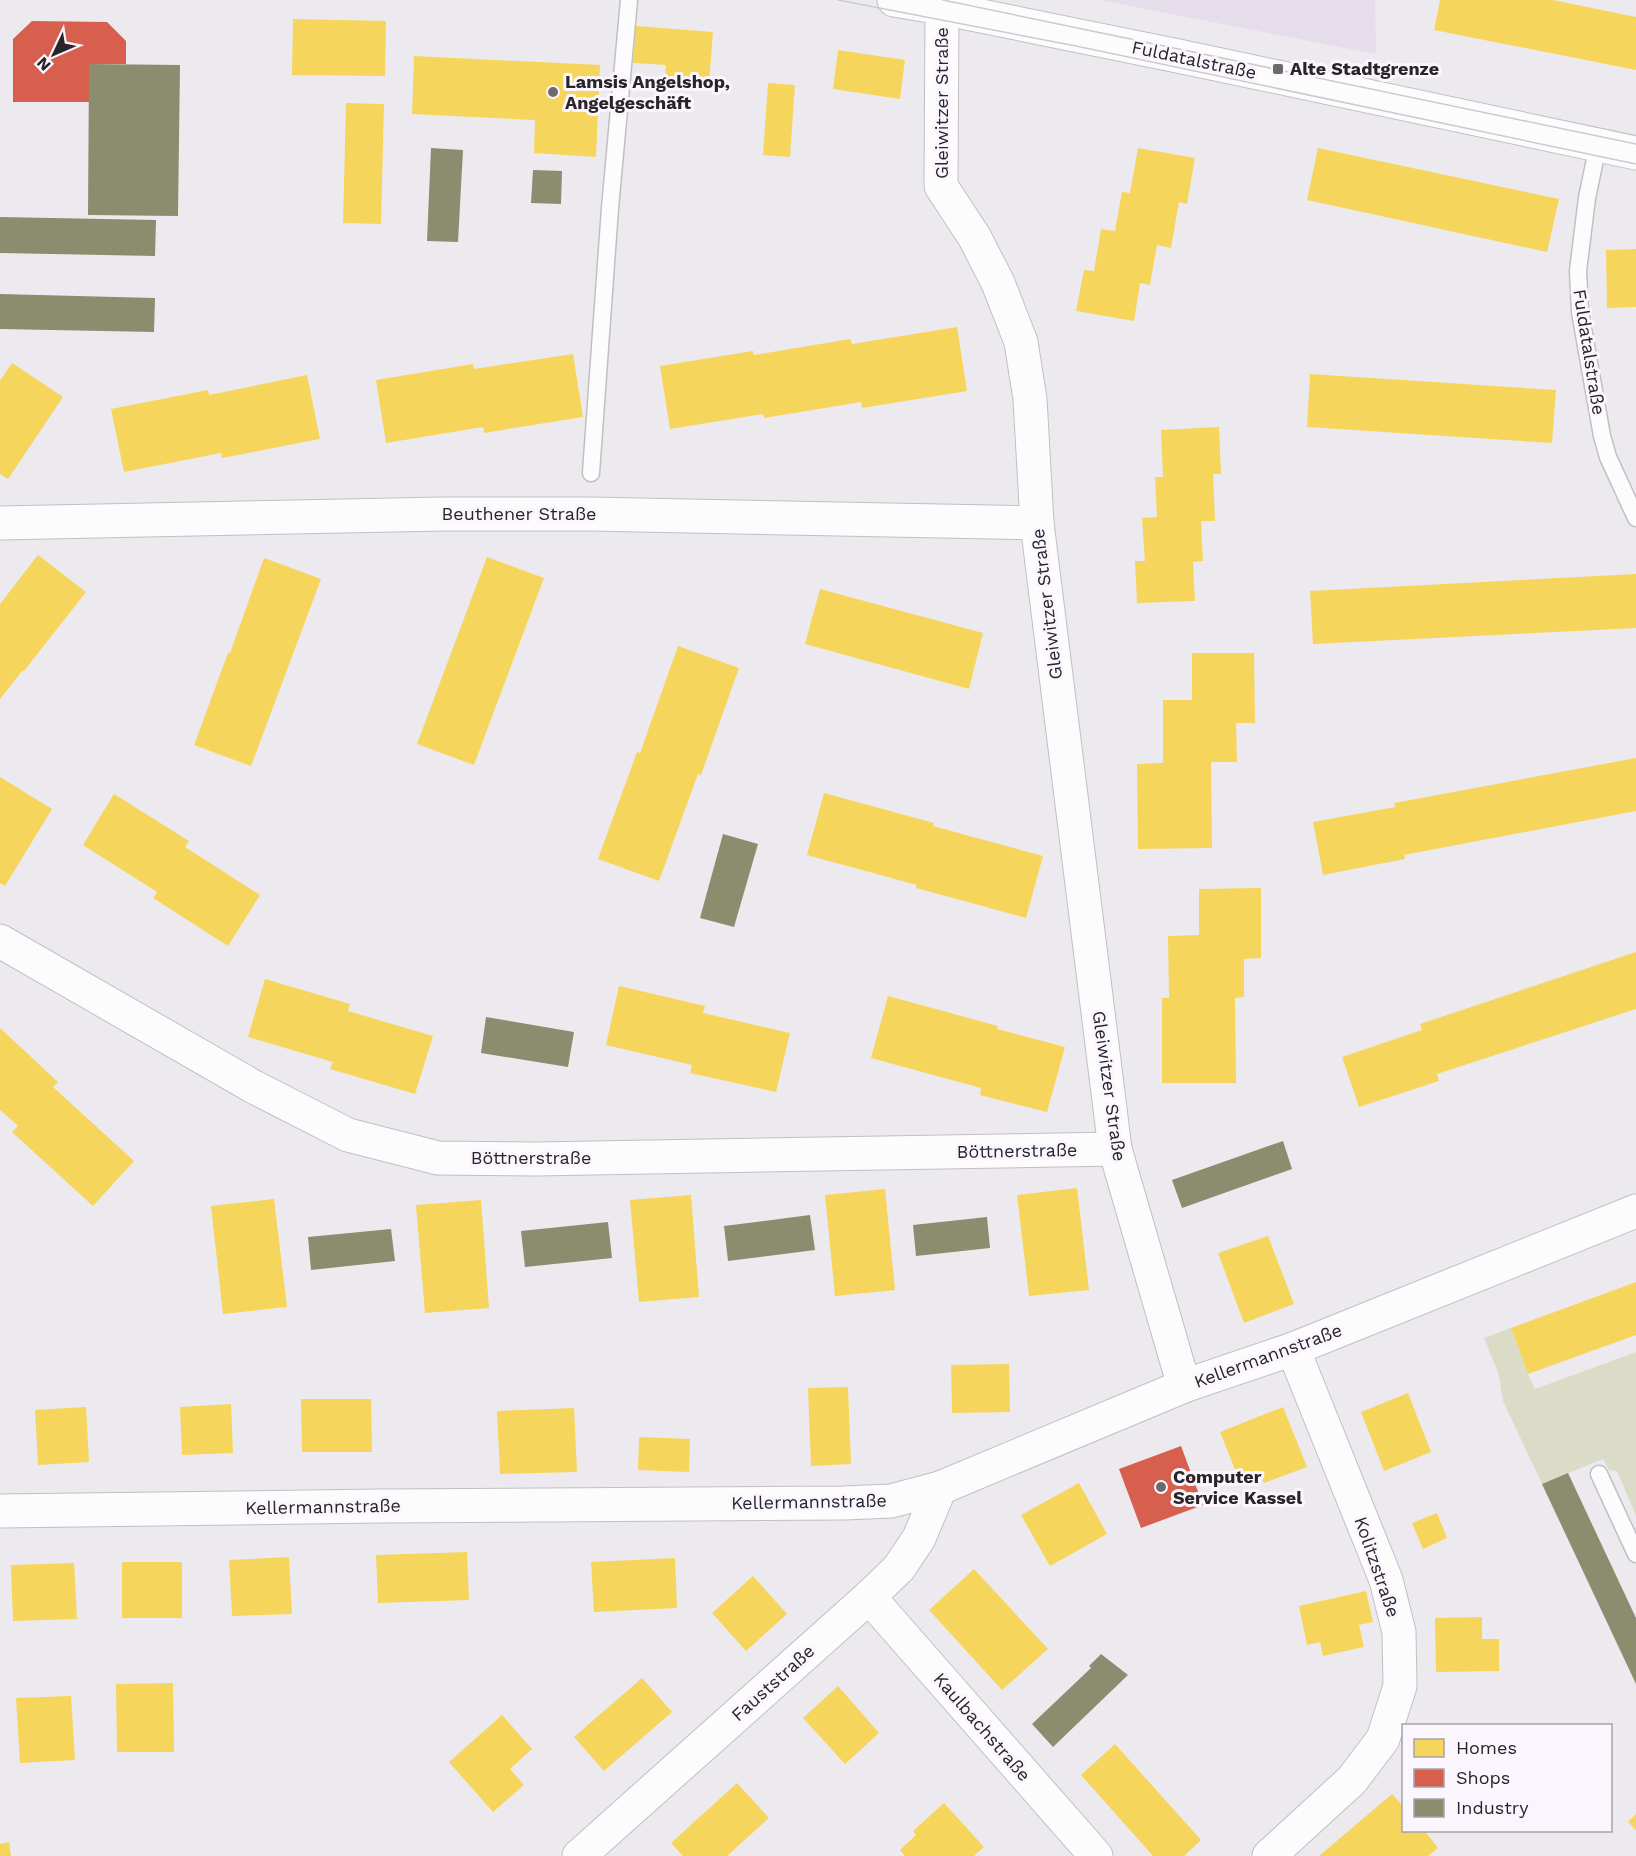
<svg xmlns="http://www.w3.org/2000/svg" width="1636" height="1856" font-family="'Work Sans',sans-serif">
  <rect width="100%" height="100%" fill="#edeaef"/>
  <!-- built -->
  <path fill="#e5dde9" d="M1100,0H1375L1376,54Z"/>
  <!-- green -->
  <path fill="#dadcc8" d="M1511,1328L1528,1374L1535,1389L1636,1352V1516L1617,1471L1609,1470L1603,1459L1542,1484L1503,1401L1499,1375L1484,1338Z"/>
  <!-- homes -->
  <g fill="#f6d55c">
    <path d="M1440,0H1553L1636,17V70L1434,30Z"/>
    <path d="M293,19L386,21L385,76L292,75Z"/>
    <path d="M636,26L713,32L709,83L665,80L666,65L633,63Z"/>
    <path d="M838,50L905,60L900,99L833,89Z"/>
    <path d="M414,56L600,65L596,157L534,153L535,120L412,114Z"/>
    <path d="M768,83L795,85L790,157L763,155Z"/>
    <path d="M346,103L384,104L381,224L343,223Z"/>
    <path d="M1138,148L1195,158L1187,204L1179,202L1171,248L1157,245L1150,285L1140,283L1134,321L1076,311L1084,270L1094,271L1101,229L1115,231L1122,192L1130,193Z"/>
    <path d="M1318,148L1559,199L1547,252L1307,200Z"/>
    <path d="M1636,249V307L1607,308L1606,250Z"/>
    <path d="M957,327L967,391L862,408L861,402L764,418L763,414L670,429L660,366L753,351L754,355L850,339L852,344Z"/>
    <path d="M573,354L583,417L484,433L483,427L386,443L376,380L473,364L474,369Z"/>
    <path d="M12,363L63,397L8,479L0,474V381Z"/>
    <path d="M1310,374L1556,390L1552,443L1307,427Z"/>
    <path d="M307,375L320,439L222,458L221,453L124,472L111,409L208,390L209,395Z"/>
    <path d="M1219,427L1221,474H1213L1215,521H1201L1203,561L1193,562L1195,601L1137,603L1135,561H1145L1142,518L1157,517L1155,477H1163L1161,430Z"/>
    <path d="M38,555L86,592L24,671H22L0,699V604Z"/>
    <path d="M487,557L544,578L474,765L417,744Z"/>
    <path d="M264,558L321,579L251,766L194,745L228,653H230Z"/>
    <path d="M1636,574V628L1313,644L1310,591Z"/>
    <path d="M820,589L983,633L969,689L805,644Z"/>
    <path d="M678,646L739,668L701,775L698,774L659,881L598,859L637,752L640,753Z"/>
    <path d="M1192,653H1254L1255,723H1236L1237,762H1211L1212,848L1138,849L1137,764L1163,763V700H1192Z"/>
    <path d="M1636,758V811L1404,855L1405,859L1323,875L1313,822L1395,807L1394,803Z"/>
    <path d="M0,777L52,809L5,886L0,883Z"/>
    <path d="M824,793L934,823L933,826L1043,856L1026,918L916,888L917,885L807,855Z"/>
    <path d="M114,794L189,841L185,847L260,895L228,946L153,898L157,892L83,845Z"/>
    <path d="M1261,888V958L1244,959V997L1235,998L1236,1083H1162V998H1169L1168,936L1199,935V889Z"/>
    <path d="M1636,952V1009L1437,1074L1439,1081L1359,1107L1342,1057L1422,1030L1420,1024Z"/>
    <path d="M265,979L350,1004L348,1011L433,1036L415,1094L330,1069L333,1062L248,1037Z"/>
    <path d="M619,986L705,1006L703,1013L790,1033L776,1092L690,1073L692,1065L606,1045Z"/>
    <path d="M888,996L998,1026L997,1029L1065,1047L1047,1112L980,1095L981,1088L871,1058Z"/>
    <path d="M0,1028L58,1082L53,1087L134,1161L93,1206L12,1132L18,1126L0,1110Z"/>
    <path d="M1077,1188L1089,1290L1029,1296L1017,1195Z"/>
    <path d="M885,1189L895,1290L835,1296L825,1195Z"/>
    <path d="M691,1195L699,1297L639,1302L630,1200Z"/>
    <path d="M274,1199L287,1307L223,1314L211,1206Z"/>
    <path d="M481,1200L489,1308L425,1313L416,1205Z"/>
    <path d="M1268,1236L1294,1304L1244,1323L1218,1253Z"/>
    <path d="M1636,1282V1335L1528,1374L1511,1328Z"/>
    <path d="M1009,1364L1010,1412L952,1413L951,1365Z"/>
    <path d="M848,1387L851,1464L811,1466L808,1388Z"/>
    <path d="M1408,1393L1431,1452L1384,1471L1361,1412Z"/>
    <path d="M301,1399H371L372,1452H302Z"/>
    <path d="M231,1404L233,1453L182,1455L180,1407Z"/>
    <path d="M86,1407L89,1462L38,1465L35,1410Z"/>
    <path d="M1283,1407L1307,1467L1264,1483L1260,1474L1240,1482L1220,1432Z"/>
    <path d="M574,1408L577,1472L500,1474L497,1411Z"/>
    <path d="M639,1437L690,1439L689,1472L638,1470Z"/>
    <path d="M1079,1483L1107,1534L1050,1566L1021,1515Z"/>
    <path d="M1437,1513L1447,1538L1423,1549L1412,1523Z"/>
    <path d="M467,1552L469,1600L378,1603L376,1555Z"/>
    <path d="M289,1557L292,1614L232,1616L229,1560Z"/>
    <path d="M675,1558L677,1608L594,1612L591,1562Z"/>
    <rect x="122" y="1562" width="60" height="56"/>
    <path d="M74,1563L77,1619L13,1621L11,1565Z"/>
    <path d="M974,1569L1048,1649L1002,1690L929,1610Z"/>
    <path d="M753,1576L787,1614L746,1651L712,1613Z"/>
    <path d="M1366,1591L1373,1622L1359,1625L1364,1647L1323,1656L1320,1642L1307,1645L1299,1606Z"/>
    <path d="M1482,1617V1639H1499V1671L1436,1672L1435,1618Z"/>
    <path d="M642,1678L672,1712L604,1771L574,1737Z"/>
    <path d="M173,1683L174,1752H117L116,1684Z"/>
    <path d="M838,1686L879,1733L845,1764L803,1718Z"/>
    <path d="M71,1696L75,1760L20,1763L16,1698Z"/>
    <path d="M502,1715L532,1749L510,1769L524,1785L493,1812L449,1762Z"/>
    <path d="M1115,1744L1201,1840L1184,1856H1153L1081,1775Z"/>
    <path d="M737,1783L769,1818L727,1856H683L671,1843Z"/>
    <path d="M1392,1794L1404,1807V1830H1424L1438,1848L1428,1856H1319Z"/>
    <path d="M944,1803L984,1847L974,1856H905L900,1850L916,1835L913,1831Z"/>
    <path d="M1636,1814V1830L1628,1822Z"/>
    <path d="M9,1842L11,1856H0V1844Z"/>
  </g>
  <!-- shops -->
  <g fill="#d6604d">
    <path d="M32,21L107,22L126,41V64H89V102H13V39Z"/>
    <path d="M1181,1446L1203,1505L1141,1528L1119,1469Z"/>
  </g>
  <!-- industry -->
  <g fill="#8c8c6e">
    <path d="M89,64L180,65L178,216L88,215Z"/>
    <path d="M431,148L463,150L458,242L427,241Z"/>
    <path d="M533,170L562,171L561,204L531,203Z"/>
    <path d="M0,217L156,220L155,256L0,253Z"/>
    <path d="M0,294L155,298L154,332L0,329Z"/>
    <path d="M723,834L758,844L734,927L700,918Z"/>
    <path d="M486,1017L574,1032L568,1067L481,1053Z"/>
    <path d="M1283,1141L1292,1169L1182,1208L1172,1180Z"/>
    <path d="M810,1215L815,1250L728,1261L724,1226Z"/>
    <path d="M987,1217L990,1248L916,1256L913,1225Z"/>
    <path d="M608,1222L612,1258L525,1267L521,1231Z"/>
    <path d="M391,1229L395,1261L311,1270L308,1237Z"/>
    <path d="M1568,1473L1636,1618V1684L1542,1484Z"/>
    <path d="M1101,1654L1128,1675L1053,1747L1032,1724L1091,1668L1089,1666Z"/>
  </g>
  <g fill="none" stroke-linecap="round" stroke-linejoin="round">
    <defs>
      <g id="service">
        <path d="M1598,145L1587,198L1578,271L1580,312L1602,436L1608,457L1636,518"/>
        <path d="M591,473L610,208L629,0"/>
        <path d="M1599,1474L1636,1554"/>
      </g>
      <g id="minor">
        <path d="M942,8L941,186L975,238L998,283L1021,342L1030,399L1037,523L1115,1149L1184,1386"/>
        <path d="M0,523L443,514H590L1037,523"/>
        <path d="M0,941L254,1087L348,1135L438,1158L536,1159L1115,1149"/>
        <path d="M0,1511L380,1506L844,1503L891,1501L940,1488L1184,1386L1293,1349L1636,1211"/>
        <path d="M869,1597L1096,1856"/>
        <path d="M579,1856L869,1597L899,1568L919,1538L940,1488"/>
        <path d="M1269,1856L1352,1780L1383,1739L1400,1686L1399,1632L1386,1580L1293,1349"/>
      </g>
      <path id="secondary" d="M894,0L942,8L1178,56L1636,153"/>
    </defs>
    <!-- service casing -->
    <use href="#service" stroke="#c2bfc3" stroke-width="19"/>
    <!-- minor casing -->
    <use href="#minor" stroke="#c2bfc3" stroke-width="35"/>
    <!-- secondary casing -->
    <use href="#secondary" stroke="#c2bfc3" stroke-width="35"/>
    <!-- service -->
    <use href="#service" stroke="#fcfcfd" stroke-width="16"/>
    <!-- minor -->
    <use href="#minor" stroke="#fcfcfd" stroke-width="33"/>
    <!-- secondary -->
    <use href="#secondary" stroke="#fcfcfd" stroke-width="33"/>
    <!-- tram -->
    <g stroke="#cccbcc" stroke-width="1.5">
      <path d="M838,0L1076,46L1636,164"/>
      <path d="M943,0L1636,144"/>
    </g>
  </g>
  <!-- markers -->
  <g fill="#6d6a6e" stroke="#fbf5fe" stroke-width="2">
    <rect x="1272" y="63" width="12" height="12" rx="3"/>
    <circle cx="553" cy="92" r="6"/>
    <circle cx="1161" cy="1487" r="6"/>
  </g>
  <g text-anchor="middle" stroke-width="6" stroke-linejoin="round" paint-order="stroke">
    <!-- street labels -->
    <g font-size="18" fill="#282529" stroke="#fbf5fe">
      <text transform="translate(1194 60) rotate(12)" y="6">Fuldatalstraße</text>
      <text transform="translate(942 103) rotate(-90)" y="6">Gleiwitzer Straße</text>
      <text transform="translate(1589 352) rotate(81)" y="6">Fuldatalstraße</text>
      <text x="519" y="520">Beuthener Straße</text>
      <text transform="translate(1047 604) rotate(-97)" y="6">Gleiwitzer Straße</text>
      <text transform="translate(1109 1086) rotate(82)" y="6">Gleiwitzer Straße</text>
      <text transform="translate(1017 1151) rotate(-1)" y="6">Böttnerstraße</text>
      <text x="531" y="1164">Böttnerstraße</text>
      <text transform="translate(1268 1356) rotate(-20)" y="6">Kellermannstraße</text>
      <text transform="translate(809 1502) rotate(-1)" y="6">Kellermannstraße</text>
      <text transform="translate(323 1507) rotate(-1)" y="6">Kellermannstraße</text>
      <text transform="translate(1377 1567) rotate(71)" y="6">Kolitzstraße</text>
      <text transform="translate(773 1683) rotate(-42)" y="6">Fauststraße</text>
      <text transform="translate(982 1727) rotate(49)" y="6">Kaulbachstraße</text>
    </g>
    <!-- poi labels -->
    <g font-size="18" font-weight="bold" fill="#282529" stroke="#fbf5fe" text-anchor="start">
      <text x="1290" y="75">Alte Stadtgrenze</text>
      <text x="565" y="88">Lamsis Angelshop,<tspan x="565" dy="21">Angelgeschäft</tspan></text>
      <text x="1173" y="1483">Computer<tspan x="1173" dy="21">Service Kassel</tspan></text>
    </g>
  </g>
  <!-- legend -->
  <rect x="1402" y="1724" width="210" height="108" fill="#fbf5fe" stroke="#a7a2a9" stroke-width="1.5"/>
  <rect x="1414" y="1739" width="30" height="18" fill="#f6d55c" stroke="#a7a2a9" stroke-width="1.5"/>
  <text x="1456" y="1754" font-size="18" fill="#282529">Homes</text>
  <rect x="1414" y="1769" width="30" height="18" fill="#d6604d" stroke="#a7a2a9" stroke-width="1.5"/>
  <text x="1456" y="1784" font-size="18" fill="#282529">Shops</text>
  <rect x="1414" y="1799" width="30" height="18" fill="#8c8c6e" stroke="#a7a2a9" stroke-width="1.5"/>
  <text x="1456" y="1814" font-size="18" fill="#282529">Industry</text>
  <!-- north arrow -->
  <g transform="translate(54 54) rotate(226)" stroke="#fbf5fe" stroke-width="4.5" paint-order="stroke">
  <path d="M0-4.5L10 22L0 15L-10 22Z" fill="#282529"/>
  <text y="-9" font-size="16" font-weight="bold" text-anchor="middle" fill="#282529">N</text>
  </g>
</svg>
